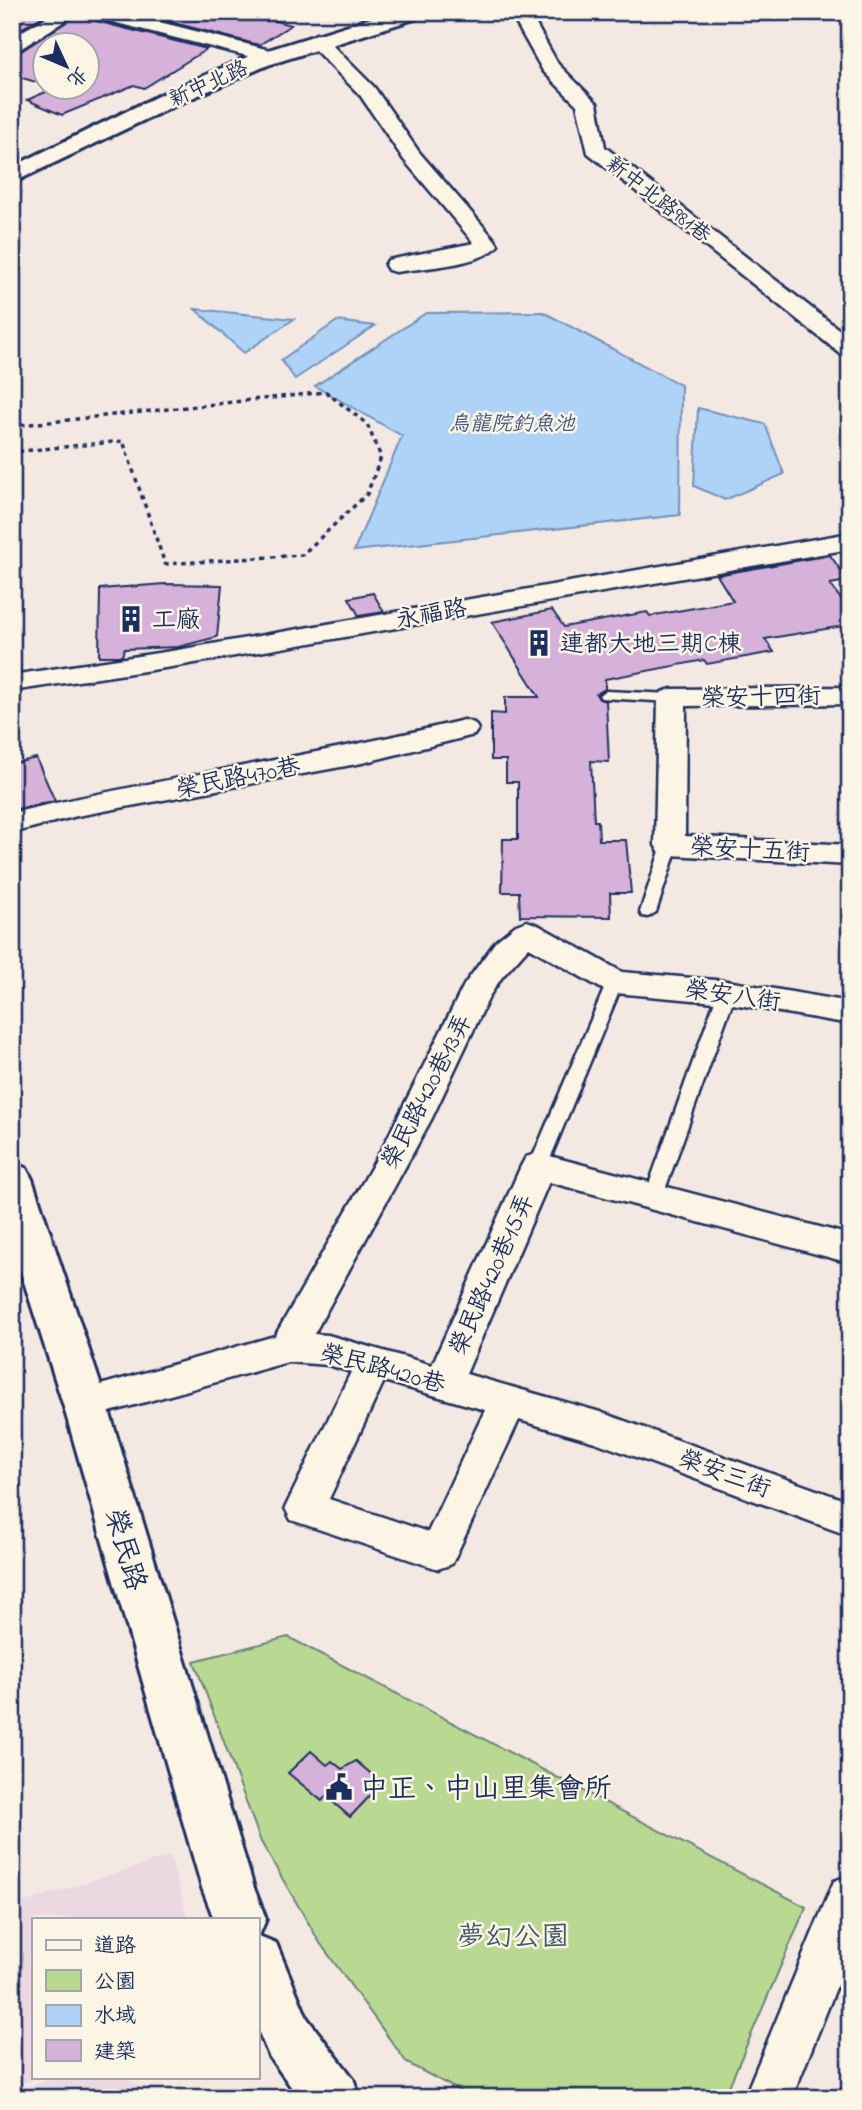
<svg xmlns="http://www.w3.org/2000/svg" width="862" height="2110" font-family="'Indie Flower','LXGW WenKai TC',sans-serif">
  <rect width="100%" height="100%" fill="#f4e8e3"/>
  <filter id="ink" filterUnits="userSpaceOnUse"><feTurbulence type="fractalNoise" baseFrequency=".0143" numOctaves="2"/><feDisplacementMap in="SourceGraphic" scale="14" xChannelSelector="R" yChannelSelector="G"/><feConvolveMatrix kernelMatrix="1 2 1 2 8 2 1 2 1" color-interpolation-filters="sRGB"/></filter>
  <g filter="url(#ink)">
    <!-- built -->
    <g fill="#ebd8e1">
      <path d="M170,1856L188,1919H33V2077H40L12,2086V1906Z"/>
      <path d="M56,2077H126L153,2098H12V2093Z"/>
    </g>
    <!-- green -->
    <path fill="#b9d992" stroke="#6a8478" stroke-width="2" d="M288,1637L806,1907L724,2098H473L407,2063L320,1943L261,1842L194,1661Z"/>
    <!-- water -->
    <g fill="#aed3f7" stroke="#7391ba" stroke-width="2">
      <path d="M195,309L294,319L244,353Z"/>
      <path d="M543,312L681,385L680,515L354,551L402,436L315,386L426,313Z"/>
      <path d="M337,321L375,326L295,379L281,360Z"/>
      <path d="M698,408L765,424L784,474L725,500L694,486Z"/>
    </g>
    <!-- building -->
    <g fill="#d6b2db" stroke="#1b2f5e" stroke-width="2">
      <path d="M12,12H50L12,34Z"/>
      <path d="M82,12L88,19L207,49L144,88L134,85L62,115L27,100L55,88H88V46H46V85L12,75V53L21,51Z"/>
      <path d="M132,12H240L291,25L259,45Z"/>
      <path d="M830,555L848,581L830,584L850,612V625L765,639L774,652L707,664L704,660L605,679V689L596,694L599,699L606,701L609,762L591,761L594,821H598L599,840H626L631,893H610L611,917L520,916L519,892H502L503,839H518V782H506V760H491V713L505,714V697H539L492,622L552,610L564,627L647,612L650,616L733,601L717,575Z"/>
      <path d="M165,584L222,585L217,637L178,647L124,649L122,656H99L100,589Z"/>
      <path d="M373,593L384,612L359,616L349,598Z"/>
      <path d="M36,758L55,801L12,810V764Z"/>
      <path d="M311,1751L327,1765L332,1761L342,1769L356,1761L382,1783L350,1817L326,1796L322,1801L288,1773Z"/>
    </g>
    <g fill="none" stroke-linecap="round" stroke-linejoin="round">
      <defs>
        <g id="service">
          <path d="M606,691L672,694L679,698L672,702L601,698L599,695Z"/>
          <path d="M670,840L678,845L656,912L648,917L642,916L640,912L662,845Z"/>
          <path d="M615,976L623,982L547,1166L544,1171H532L529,1166L607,982Z"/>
          <path d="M727,986L736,992L662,1198L660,1203H646L644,1198L718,992Z"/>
        </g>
        <g id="minor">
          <path d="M56,12H79L20,49L12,51V37Z"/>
          <path d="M87,12H120L278,52L281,56L271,62L89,16Z"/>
          <path d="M510,12H529L558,64L597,103L605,147L850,338V357L842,355L588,153L577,105L543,71Z"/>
          <path d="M316,34L323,36L374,87L419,152L495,240L498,245C485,265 420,268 396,272L388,270L385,265L388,260L474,243L404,160L360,95L309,44L306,40Z"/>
          <path d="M850,533V549L178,666L12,691V675L178,650Z"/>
          <path d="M850,687V704L686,706L685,836L850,845V865L670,855L659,852L655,845L658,698L662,692L672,689Z"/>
          <path d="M464,720L474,723L478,729L474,735L362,763L77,816L12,833V813C162,777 314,757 464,720Z"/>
          <path d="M527,921L538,925L622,972L727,981L850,1002V1024L727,1003L615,993L604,990L529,947L502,977L490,995L432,1118L314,1334L328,1335L432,1365L521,1166L526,1157L538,1153L850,1235V1263L549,1182L466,1374L600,1412L850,1502V1536L595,1442L519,1420L452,1564L438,1569L291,1520L285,1508L351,1372L328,1365L288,1362L85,1419L72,1415L66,1404L72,1393L275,1336L383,1147L464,985L496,941L516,925ZM384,1381L485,1410L428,1532L329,1499Z"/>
          <path d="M850,1875V1953L792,2098H744L834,1881Z"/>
        </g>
        <g id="tertiary">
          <path d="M390,12H424L421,17L268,65L178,104L12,183V167L162,94L252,55Z"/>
          <path d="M12,1164L26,1168L32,1179L107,1404L254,1888L266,1919L259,1936L276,1943L307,2018L353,2078L360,2098H299L269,2056L257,2028V1919H214L202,1888L63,1404L12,1244Z"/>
        </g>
      </defs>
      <!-- service casing -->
      <use href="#service" stroke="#1b2f5e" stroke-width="5"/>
      <!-- minor casing -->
      <use href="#minor" stroke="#1b2f5e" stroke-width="5"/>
      <!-- tertiary casing -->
      <use href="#tertiary" stroke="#1b2f5e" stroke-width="6"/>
      <!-- path -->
      <path stroke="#1b2f5e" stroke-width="3.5" stroke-dasharray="4.5 4.5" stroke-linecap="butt" d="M12,426L326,392L367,424L381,457L367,494L302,555L165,564L123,441L12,452"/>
      <!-- service -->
      <use href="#service" fill="#fcf5e5" fill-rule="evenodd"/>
      <!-- minor -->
      <use href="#minor" fill="#fcf5e5" fill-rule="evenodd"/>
      <!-- tertiary -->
      <use href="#tertiary" fill="#fcf5e5" fill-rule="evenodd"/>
    </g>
  </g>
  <!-- icons -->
  <defs>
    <symbol id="building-bare" viewBox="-9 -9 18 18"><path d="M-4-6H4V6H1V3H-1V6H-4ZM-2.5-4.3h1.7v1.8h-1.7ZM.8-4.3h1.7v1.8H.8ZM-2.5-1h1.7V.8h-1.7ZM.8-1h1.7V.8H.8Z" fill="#1b2f5e" stroke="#fcf5e5" stroke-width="2.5" paint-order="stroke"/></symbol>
    <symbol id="civic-bare" viewBox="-9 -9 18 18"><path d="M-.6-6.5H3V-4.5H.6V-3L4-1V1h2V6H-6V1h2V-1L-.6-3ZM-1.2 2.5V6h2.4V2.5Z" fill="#1b2f5e" stroke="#fcf5e5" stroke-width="2.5" paint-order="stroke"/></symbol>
  </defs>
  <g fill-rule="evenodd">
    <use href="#building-bare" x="112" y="600" width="38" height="38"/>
    <use href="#building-bare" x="520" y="624" width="38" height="38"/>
    <use href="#civic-bare" x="320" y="1768" width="38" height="38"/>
  </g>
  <g text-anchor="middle" stroke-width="5" stroke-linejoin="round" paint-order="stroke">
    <!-- far-street labels -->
    <g font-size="21" fill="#1b2f5e" stroke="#fcf5e5">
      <text transform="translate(208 83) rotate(-24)" y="7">新中北路</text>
      <text transform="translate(659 199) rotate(38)" y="7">新中北路981巷</text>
    </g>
    <!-- far-water labels -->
    <g font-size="21" font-style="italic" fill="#405884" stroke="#fcf5e5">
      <text x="512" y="430">烏龍院釣魚池</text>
    </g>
    <!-- street labels -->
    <g font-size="24" fill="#1b2f5e" stroke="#fcf5e5">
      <text transform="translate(431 613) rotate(-10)" y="8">永福路</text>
      <text transform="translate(761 696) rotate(-1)" y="8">榮安十四街</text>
      <text transform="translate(238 777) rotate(-11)" y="8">榮民路470巷</text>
      <text transform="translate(750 849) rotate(3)" y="8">榮安十五街</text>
      <text transform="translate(733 995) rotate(8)" y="8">榮安八街</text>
      <text transform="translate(426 1091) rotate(-63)" y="8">榮民路420巷13弄</text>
      <text transform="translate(491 1274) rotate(-66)" y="8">榮民路420巷15弄</text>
      <text transform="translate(383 1368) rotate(15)" y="8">榮民路420巷</text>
      <text transform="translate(725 1473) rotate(20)" y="8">榮安三街</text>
    </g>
    <!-- poi labels -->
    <g font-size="24" fill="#1b2f5e" stroke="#fcf5e5" text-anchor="start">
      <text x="152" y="627">工廠</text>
      <text x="560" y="651">連都大地三期C棟</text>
    </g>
    <!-- near-street labels -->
    <g font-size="28" fill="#1b2f5e" stroke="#fcf5e5">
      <text transform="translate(127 1549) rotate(74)" y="10">榮民路</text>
    </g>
    <!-- near-poi labels -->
    <g font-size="28" fill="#1b2f5e" stroke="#fcf5e5" text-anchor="start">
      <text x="360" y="1797">中正、中山里集會所</text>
    </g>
    <!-- near-park labels -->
    <g font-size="28" fill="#425a6b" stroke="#fcf5e5">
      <text x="513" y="1945">夢幻公園</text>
    </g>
  </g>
  <!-- margin -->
  <rect width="862" height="2110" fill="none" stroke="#fcf5e5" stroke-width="42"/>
  <rect x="21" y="21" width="820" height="2068" fill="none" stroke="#1b2f5e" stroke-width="2.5" filter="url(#ink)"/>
  <!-- legend -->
  <rect x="32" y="1918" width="228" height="161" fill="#fcf5e5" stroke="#a2a6af" stroke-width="2"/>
  <rect x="46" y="1940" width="35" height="10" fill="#fcf5e5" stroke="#a2a6af" stroke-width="2"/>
  <text x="94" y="1952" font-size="21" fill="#1b2f5e">道路</text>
  <rect x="46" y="1970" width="35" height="21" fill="#b9d992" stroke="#a2a6af" stroke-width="2"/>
  <text x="94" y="1988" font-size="21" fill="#1b2f5e">公園</text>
  <rect x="46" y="2005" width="35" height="21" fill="#aed3f7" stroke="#a2a6af" stroke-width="2"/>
  <text x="94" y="2022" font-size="21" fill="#1b2f5e">水域</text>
  <rect x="46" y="2040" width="35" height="21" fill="#d6b2db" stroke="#a2a6af" stroke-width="2"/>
  <text x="94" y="2058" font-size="21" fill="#1b2f5e">建築</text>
  <!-- north arrow -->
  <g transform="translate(66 66) rotate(134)"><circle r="33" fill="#fcf5e5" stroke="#a2a6af" stroke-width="2"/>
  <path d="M0-5L12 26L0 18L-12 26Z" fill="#1b2f5e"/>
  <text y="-10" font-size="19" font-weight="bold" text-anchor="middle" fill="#1b2f5e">北</text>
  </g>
</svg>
